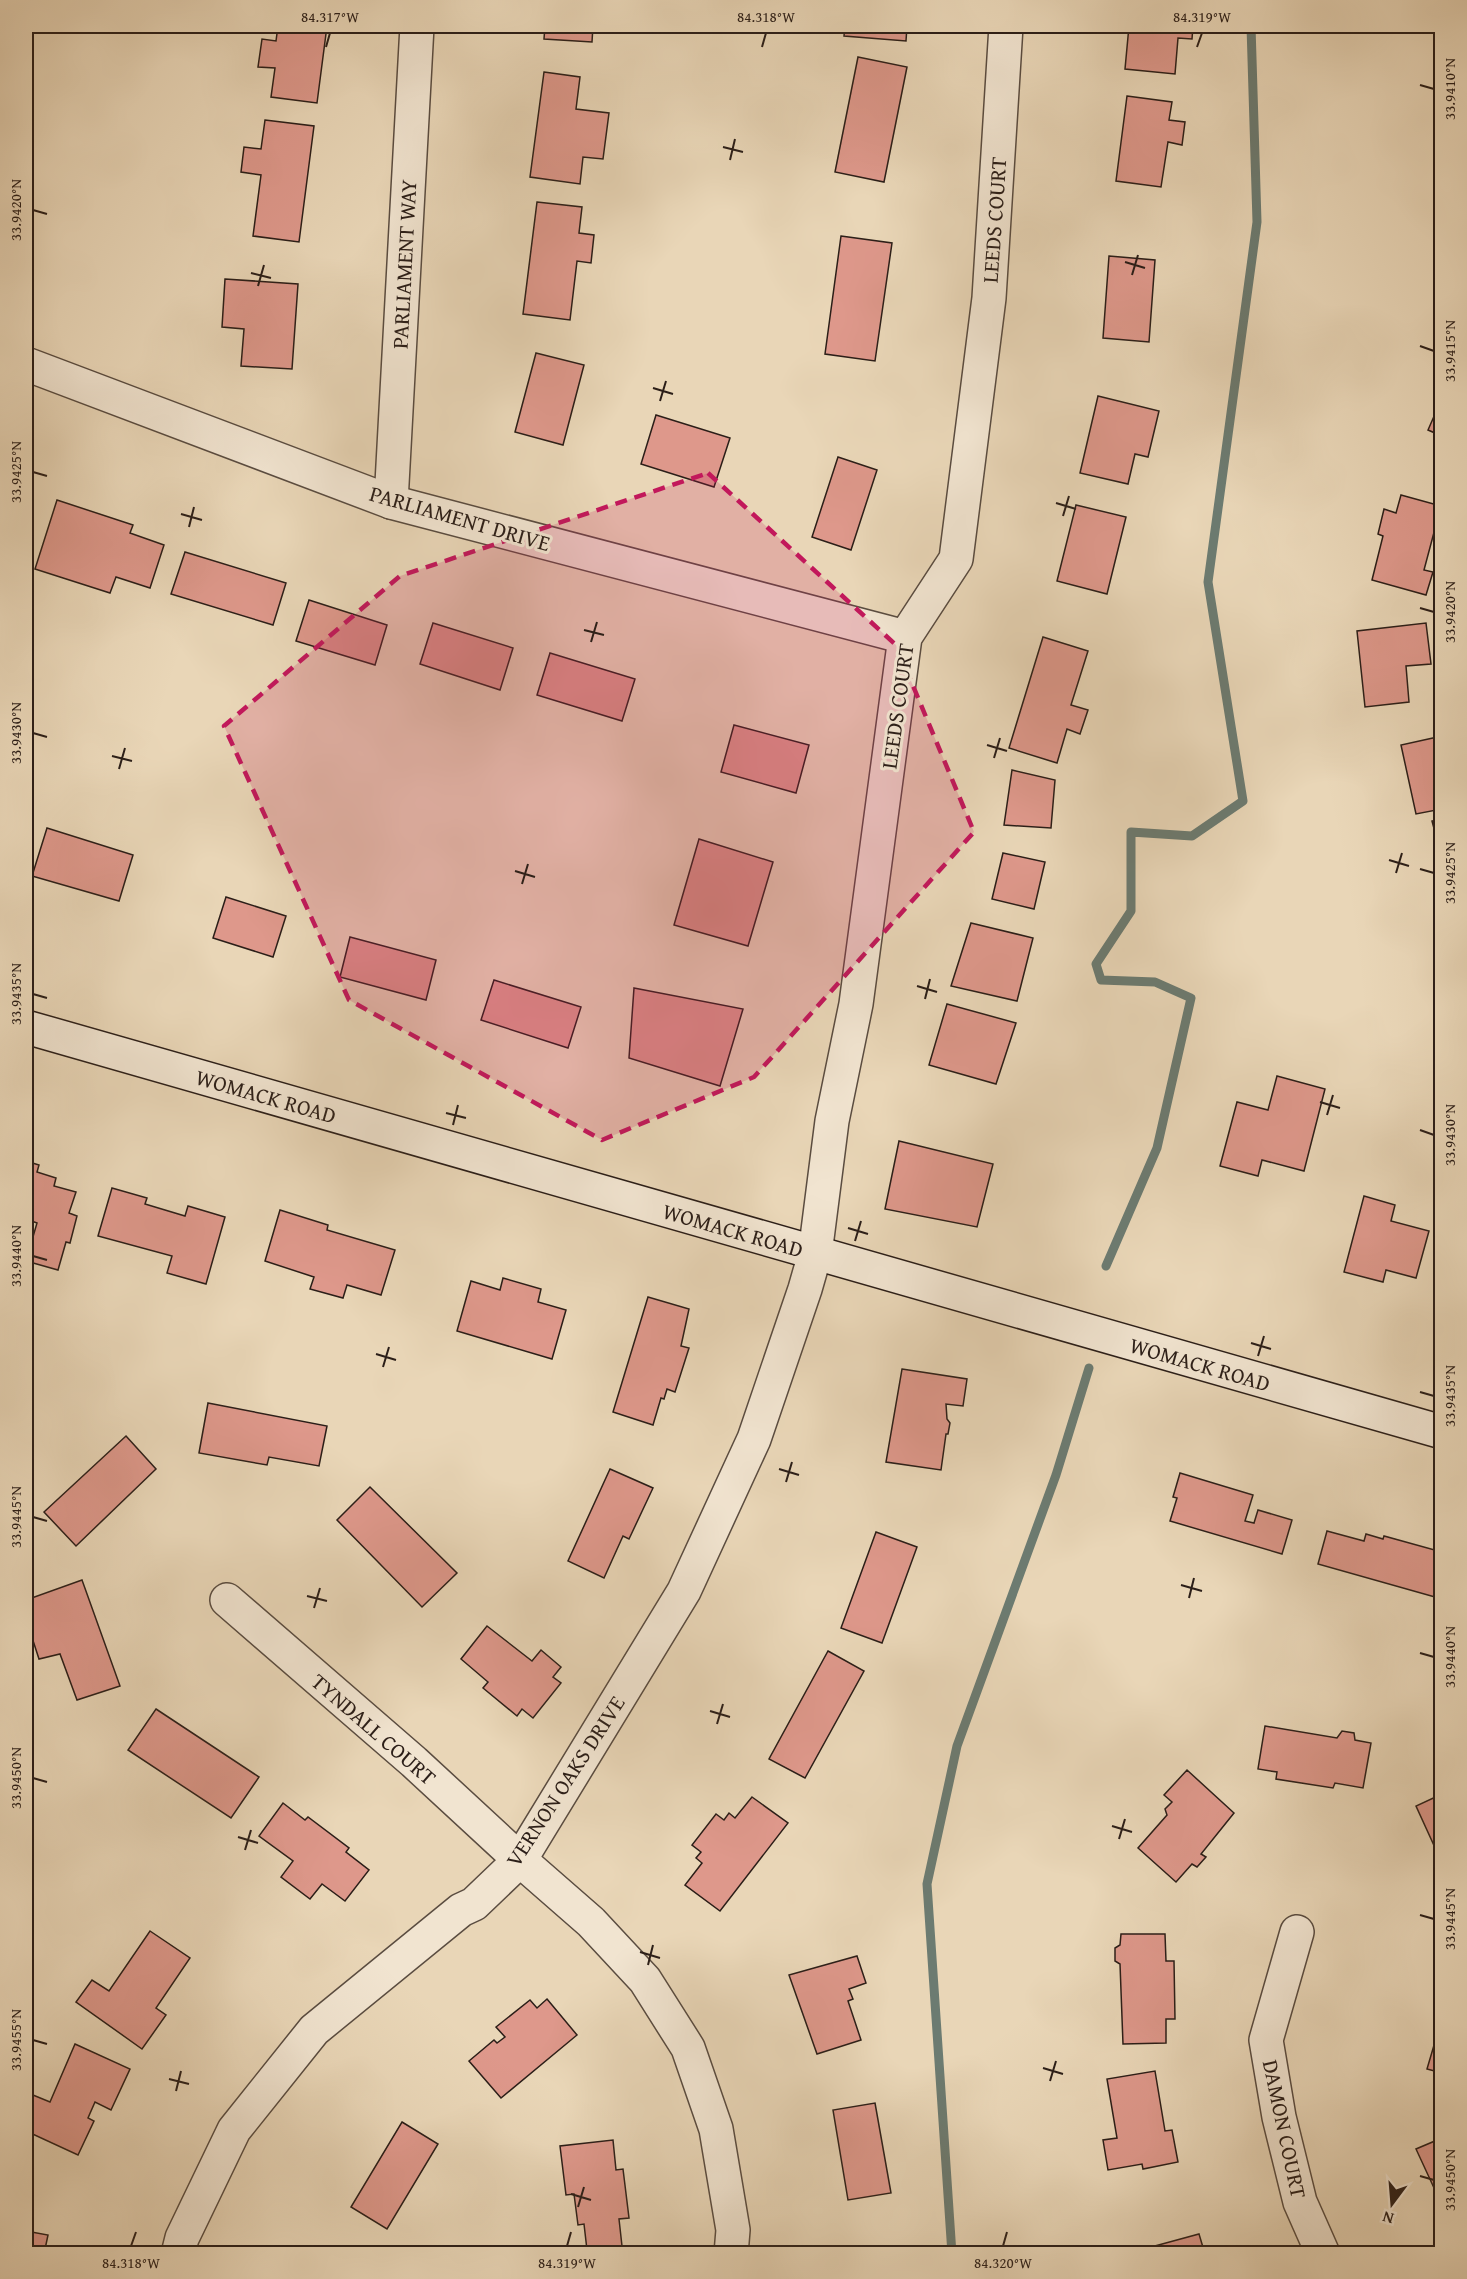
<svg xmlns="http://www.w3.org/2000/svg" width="1467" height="2279" font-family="'Gentium Book Plus',serif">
  <rect width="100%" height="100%" fill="#e9d6b7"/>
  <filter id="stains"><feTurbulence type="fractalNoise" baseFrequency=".00333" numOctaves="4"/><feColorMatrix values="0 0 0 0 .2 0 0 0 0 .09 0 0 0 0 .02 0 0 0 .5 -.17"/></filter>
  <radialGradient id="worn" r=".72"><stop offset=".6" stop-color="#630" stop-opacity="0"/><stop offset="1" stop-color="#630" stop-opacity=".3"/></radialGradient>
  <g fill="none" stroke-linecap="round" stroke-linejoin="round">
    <!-- stream -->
    <g stroke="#6c7b71" stroke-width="9">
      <path d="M1106,1266L1157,1148L1191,998L1155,982L1101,980L1096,964L1131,911V832L1192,836L1243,801L1208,582L1257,222L1251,26"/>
      <path d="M952,2254L927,1884L957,1746L1056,1475L1089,1368"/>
    </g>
  </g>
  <!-- building -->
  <g fill="#de988b" stroke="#2b1e18" stroke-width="1.5">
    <path d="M278,26H327L317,103L271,97L275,68L258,67L262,39L276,41Z"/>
    <path d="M545,26H593L592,42L544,39Z"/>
    <path d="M845,26H907L906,41L844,36Z"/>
    <path d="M1129,26H1193L1192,39L1178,38L1175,74L1125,69Z"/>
    <path d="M26,48H32L27,87H26Z"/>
    <path d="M858,57L907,67L884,182L835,172Z"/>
    <path d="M544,72L580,77L576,109L609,113L603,159L583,157L580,184L530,177Z"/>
    <path d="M1127,96L1172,102L1169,120L1185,122L1182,145L1168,142L1161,187L1116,181Z"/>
    <path d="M265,120L314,126L299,242L253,236L261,175L241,172L244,147L261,149Z"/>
    <path d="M537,202L582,207L579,233L594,235L591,263L577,261L570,320L523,314Z"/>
    <path d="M26,212L33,213L30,234H26Z"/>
    <path d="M841,236L892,243L875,361L825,354Z"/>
    <path d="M1109,256L1155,260L1149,342L1103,338Z"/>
    <path d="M225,279L298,284L292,369L241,366L244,329L222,327Z"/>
    <path d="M536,353L584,365L563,445L515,432Z"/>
    <path d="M1098,396L1159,411L1148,457L1135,454L1128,484L1080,473Z"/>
    <path d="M1442,398V436L1428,430Z"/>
    <path d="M656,415L730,438L714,487L641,464Z"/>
    <path d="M838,457L877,470L851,550L812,537Z"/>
    <path d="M1401,495L1441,506L1424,570L1433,572L1426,595L1372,580L1383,536L1378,534L1384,509L1396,513Z"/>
    <path d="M57,500L133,525L130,533L164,545L150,588L116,577L110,593L35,569Z"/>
    <path d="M1076,505L1126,517L1107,594L1057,581Z"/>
    <path d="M185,552L286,583L273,625L171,594Z"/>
    <path d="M309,600L387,625L375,665L296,641Z"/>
    <path d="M433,623L513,648L500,690L420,664Z"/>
    <path d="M1426,623L1431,664L1406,666L1409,702L1365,707L1357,631Z"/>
    <path d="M1043,637L1088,651L1071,705L1088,710L1080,734L1067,729L1057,763L1009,748Z"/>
    <path d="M550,653L635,679L622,721L537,695Z"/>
    <path d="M734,725L809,745L796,793L721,772Z"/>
    <path d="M1442,736V809L1416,814L1401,745Z"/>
    <path d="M1012,770L1055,780L1051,828L1004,825Z"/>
    <path d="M1442,819V835L1436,836L1432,821Z"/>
    <path d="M47,828L133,855L119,901L32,876Z"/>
    <path d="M699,839L773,862L748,946L674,925Z"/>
    <path d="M1003,853L1045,862L1034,909L992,899Z"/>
    <path d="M226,897L286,916L273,957L213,938Z"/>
    <path d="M971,923L1033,938L1017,1001L951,986Z"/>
    <path d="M350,937L436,960L426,1000L340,977Z"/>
    <path d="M494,980L581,1007L568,1048L481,1020Z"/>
    <path d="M634,988L743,1009L720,1086L629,1058Z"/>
    <path d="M947,1004L1016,1023L996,1084L929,1065Z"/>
    <path d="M1277,1076L1325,1089L1304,1171L1262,1160L1258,1176L1220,1166L1237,1102L1268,1110Z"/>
    <path d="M899,1141L993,1164L977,1227L885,1209Z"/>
    <path d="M26,1161L39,1165L37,1172L56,1178L54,1186L76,1192L69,1213L77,1216L70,1243L66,1242L58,1270L26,1261L37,1223L26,1219Z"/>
    <path d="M112,1188L147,1198L145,1204L185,1216L188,1206L225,1217L206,1284L167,1273L172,1256L98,1236Z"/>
    <path d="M1364,1196L1395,1205L1391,1221L1429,1231L1416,1278L1386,1270L1383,1282L1344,1272Z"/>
    <path d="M280,1210L328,1225L327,1230L395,1250L381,1295L347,1285L343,1298L310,1289L314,1277L265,1261Z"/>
    <path d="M503,1278L541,1289L538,1302L566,1310L552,1359L457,1331L471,1281L500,1290Z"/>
    <path d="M648,1297L689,1309L681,1346L689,1348L675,1392L667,1389L664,1399L661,1398L653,1425L613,1412Z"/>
    <path d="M902,1369L967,1379L963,1406L946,1404L947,1419L950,1423L948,1434H946L941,1470L886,1462Z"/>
    <path d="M208,1403L327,1426L319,1466L269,1457L267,1465L199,1453Z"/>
    <path d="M126,1436L156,1469L76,1546L44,1512Z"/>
    <path d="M610,1469L653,1488L629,1539L623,1536L604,1578L568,1561Z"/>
    <path d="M1180,1473L1253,1495L1245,1521L1254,1523L1258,1510L1292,1520L1282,1554L1170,1521L1177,1498L1173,1497Z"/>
    <path d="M370,1487L457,1573L422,1607L337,1520Z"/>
    <path d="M1327,1531L1364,1541L1366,1534L1383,1539L1384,1536L1442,1552V1599L1318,1564Z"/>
    <path d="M876,1532L917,1547L882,1643L841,1628Z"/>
    <path d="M82,1580L120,1686L77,1700L60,1654L39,1659L26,1619V1600Z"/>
    <path d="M487,1626L532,1661L541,1650L561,1667L553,1677L561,1683L533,1718L522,1709L517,1716L483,1688L488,1682L461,1659Z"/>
    <path d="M828,1651L864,1671L805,1778L769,1759Z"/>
    <path d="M156,1709L259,1777L231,1818L128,1750Z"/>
    <path d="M1265,1726L1337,1738L1342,1731L1354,1733L1355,1740L1371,1743L1363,1788L1335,1783L1333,1788L1276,1779L1277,1772L1258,1769Z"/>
    <path d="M1187,1770L1234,1813L1201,1854L1206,1857L1197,1867L1192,1864L1176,1882L1138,1848L1167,1815L1165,1809L1172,1802L1164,1795Z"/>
    <path d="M1442,1794V1863L1416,1806Z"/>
    <path d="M752,1797L788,1823L720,1911L685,1885L702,1863L696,1858L701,1852L692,1845L716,1814L724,1820L729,1813L735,1818Z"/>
    <path d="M283,1803L305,1820L308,1817L349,1848L346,1852L369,1870L345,1901L322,1884L310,1899L281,1877L293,1861L259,1836Z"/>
    <path d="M150,1931L190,1958L156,2008L166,2015L142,2049L76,2002L92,1980L109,1991Z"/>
    <path d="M1121,1934H1165L1166,1961H1174L1175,2019H1166V2043L1123,2044L1120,1964L1115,1961V1948L1120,1945Z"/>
    <path d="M857,1956L866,1983L849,1989L853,1999L848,2001L861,2040L817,2054L789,1975Z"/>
    <path d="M547,1999L577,2035L501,2098L469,2061L494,2040L497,2043L505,2037L496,2027L530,2000L537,2008Z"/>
    <path d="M1442,2018V2073L1427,2069Z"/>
    <path d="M75,2044L130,2069L111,2110L95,2102L88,2118L94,2121L78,2155L26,2131V2113L33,2095L50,2102Z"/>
    <path d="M1155,2071L1165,2131L1172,2130L1178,2162L1143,2169L1142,2164L1108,2170L1103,2140L1117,2138L1107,2079Z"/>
    <path d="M875,2103L891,2193L848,2200L833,2110Z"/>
    <path d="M402,2122L438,2144L387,2229L351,2207Z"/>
    <path d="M1442,2138V2203H1441L1416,2149Z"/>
    <path d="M613,2140L616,2170L623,2169L629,2218L619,2219L622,2246L587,2250L584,2224L578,2225L574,2194L566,2195L560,2146Z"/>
    <path d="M26,2231L48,2235L44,2254H26Z"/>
    <path d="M1199,2234L1205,2254H1153L1151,2247Z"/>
  </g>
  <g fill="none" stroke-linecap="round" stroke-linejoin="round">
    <defs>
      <g id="street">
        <path d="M26,364L391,502L905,637"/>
        <path d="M391,502L417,26"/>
        <path d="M227,1600L414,1762L520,1860L591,1922L645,1980L688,2048L716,2129L733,2230L731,2254"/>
        <path d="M1297,1932L1266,2040L1279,2117L1300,2202L1323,2254"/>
        <path d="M178,2254L182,2238L234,2130L314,2030L461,1910L474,1904L520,1860L684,1591L754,1439L805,1289L815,1254L832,1121L856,1004L905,637L956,559L989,298L1006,26"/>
      </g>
      <path id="secondary" d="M26,1027L1442,1432"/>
    </defs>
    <!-- street casing -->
    <use href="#street" stroke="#5a4c40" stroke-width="36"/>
    <!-- secondary casing -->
    <use href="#secondary" stroke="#2b1e18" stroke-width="36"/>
    <!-- street -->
    <use href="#street" stroke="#f1e4d0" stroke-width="33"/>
    <!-- secondary -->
    <use href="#secondary" stroke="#f1e4d0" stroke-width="33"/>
  </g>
  <!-- marked area -->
  <path fill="#c2185b" fill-opacity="0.2" stroke="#c2185b" stroke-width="4.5" stroke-dasharray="12 8" stroke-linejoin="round" d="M708,473L896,645L974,832L754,1077L602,1140L349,1000L224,726L400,576Z"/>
  <!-- ticks -->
  <path fill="none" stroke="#2b1e18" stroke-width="2" d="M326,47L330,33M762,47L766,33M1197,47L1202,33M1420,85L1434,89M723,147L743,152M730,160L735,139M33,210L47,214M1125,262L1145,268M251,273L271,278M1132,275L1138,255M258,286L264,265M1420,346L1434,351M653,388L673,394M660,401L666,381M33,472L47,476M1056,503L1076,509M181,514L202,520M1063,516L1069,496M189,527L194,507M1420,608L1434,612M584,630L604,635M591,642L597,622M33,733L47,737M987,745L1007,751M112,756L132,761M994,758L1000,738M119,769L125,748M1389,860L1409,866M1420,869L1434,873M515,871L535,877M1396,873L1402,853M522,884L528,864M917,986L937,992M33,994L47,998M925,999L930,979M1320,1102L1340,1108M446,1113L466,1118M1327,1115L1333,1095M453,1125L458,1105M1420,1130L1434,1135M848,1228L868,1234M855,1241L861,1221M33,1256L47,1260M1251,1343L1271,1349M376,1354L396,1360M1258,1356L1264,1336M383,1367L389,1347M1420,1392L1434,1396M779,1469L799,1475M786,1482L792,1462M33,1517L47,1521M1181,1585L1202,1591M307,1596L327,1601M1189,1598L1194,1578M314,1608L320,1588M1420,1653L1434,1657M710,1711L730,1717M717,1724L723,1704M33,1778L47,1782M1112,1826L1132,1832M238,1837L258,1843M1119,1839L1125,1819M245,1850L251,1830M1420,1915L1434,1919M640,1952L660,1958M648,1965L653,1945M33,2040L47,2044M1043,2068L1063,2074M169,2079L189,2084M1050,2081L1056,2061M176,2091L181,2071M1420,2176L1434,2180M571,2194L591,2200M578,2207L584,2187M131,2246L136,2232M567,2246L571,2232M1003,2246L1007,2232"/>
  <g text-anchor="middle" stroke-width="6" stroke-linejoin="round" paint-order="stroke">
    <!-- street labels -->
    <g font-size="22" fill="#2b1e18" stroke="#f1e4d0">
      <text transform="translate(994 220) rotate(-86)" y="8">LEEDS COURT</text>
      <text transform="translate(404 264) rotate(-87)" y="8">PARLIAMENT WAY</text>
      <text transform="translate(460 518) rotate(16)" y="8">PARLIAMENT DRIVE</text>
      <text transform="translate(897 706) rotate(-82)" y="8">LEEDS COURT</text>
      <text transform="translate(266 1096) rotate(16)" y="8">WOMACK ROAD</text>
      <text transform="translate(733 1230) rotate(16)" y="8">WOMACK ROAD</text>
      <text transform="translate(1200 1364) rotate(16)" y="8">WOMACK ROAD</text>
      <text transform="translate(374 1729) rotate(41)" y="8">TYNDALL COURT</text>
      <text transform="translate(565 1781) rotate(-57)" y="8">VERNON OAKS DRIVE</text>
      <text transform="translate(1285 2129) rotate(78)" y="8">DAMON COURT</text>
    </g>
  </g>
  <!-- margin -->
  <rect width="1467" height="2279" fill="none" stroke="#e9d6b7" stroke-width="66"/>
  <!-- north arrow -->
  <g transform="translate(1392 2204) rotate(196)" stroke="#f1e4d0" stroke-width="4.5" paint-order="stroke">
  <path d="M0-4.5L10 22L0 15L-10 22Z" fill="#2b1e18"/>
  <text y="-9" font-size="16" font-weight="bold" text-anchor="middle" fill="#2b1e18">N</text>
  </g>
  <rect x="33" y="33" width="1401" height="2213" fill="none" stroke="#2b1e18" stroke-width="2"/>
  <g font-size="15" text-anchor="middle" fill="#2b1e18">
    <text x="330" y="22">84.317°W</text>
    <text x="766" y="22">84.318°W</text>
    <text x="1202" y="22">84.319°W</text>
    <text transform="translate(1450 89) rotate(-90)" y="5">33.9410°N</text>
    <text transform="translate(16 210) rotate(-90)" y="5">33.9420°N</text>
    <text transform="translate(1450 351) rotate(-90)" y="5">33.9415°N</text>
    <text transform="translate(16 472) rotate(-90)" y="5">33.9425°N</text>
    <text transform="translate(1450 612) rotate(-90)" y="5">33.9420°N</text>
    <text transform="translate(16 733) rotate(-90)" y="5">33.9430°N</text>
    <text transform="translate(1450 873) rotate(-90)" y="5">33.9425°N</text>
    <text transform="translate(16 994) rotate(-90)" y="5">33.9435°N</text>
    <text transform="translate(1450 1135) rotate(-90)" y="5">33.9430°N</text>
    <text transform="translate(16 1256) rotate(-90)" y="5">33.9440°N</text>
    <text transform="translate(1450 1396) rotate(-90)" y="5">33.9435°N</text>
    <text transform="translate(16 1517) rotate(-90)" y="5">33.9445°N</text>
    <text transform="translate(1450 1657) rotate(-90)" y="5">33.9440°N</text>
    <text transform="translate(16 1778) rotate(-90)" y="5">33.9450°N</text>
    <text transform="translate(1450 1919) rotate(-90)" y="5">33.9445°N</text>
    <text transform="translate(16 2040) rotate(-90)" y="5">33.9455°N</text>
    <text transform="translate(1450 2180) rotate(-90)" y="5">33.9450°N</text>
    <text x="131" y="2268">84.318°W</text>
    <text x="567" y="2268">84.319°W</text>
    <text x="1003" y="2268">84.320°W</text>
  </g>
  <rect width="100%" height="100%" filter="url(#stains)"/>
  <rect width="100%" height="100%" fill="url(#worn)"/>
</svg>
